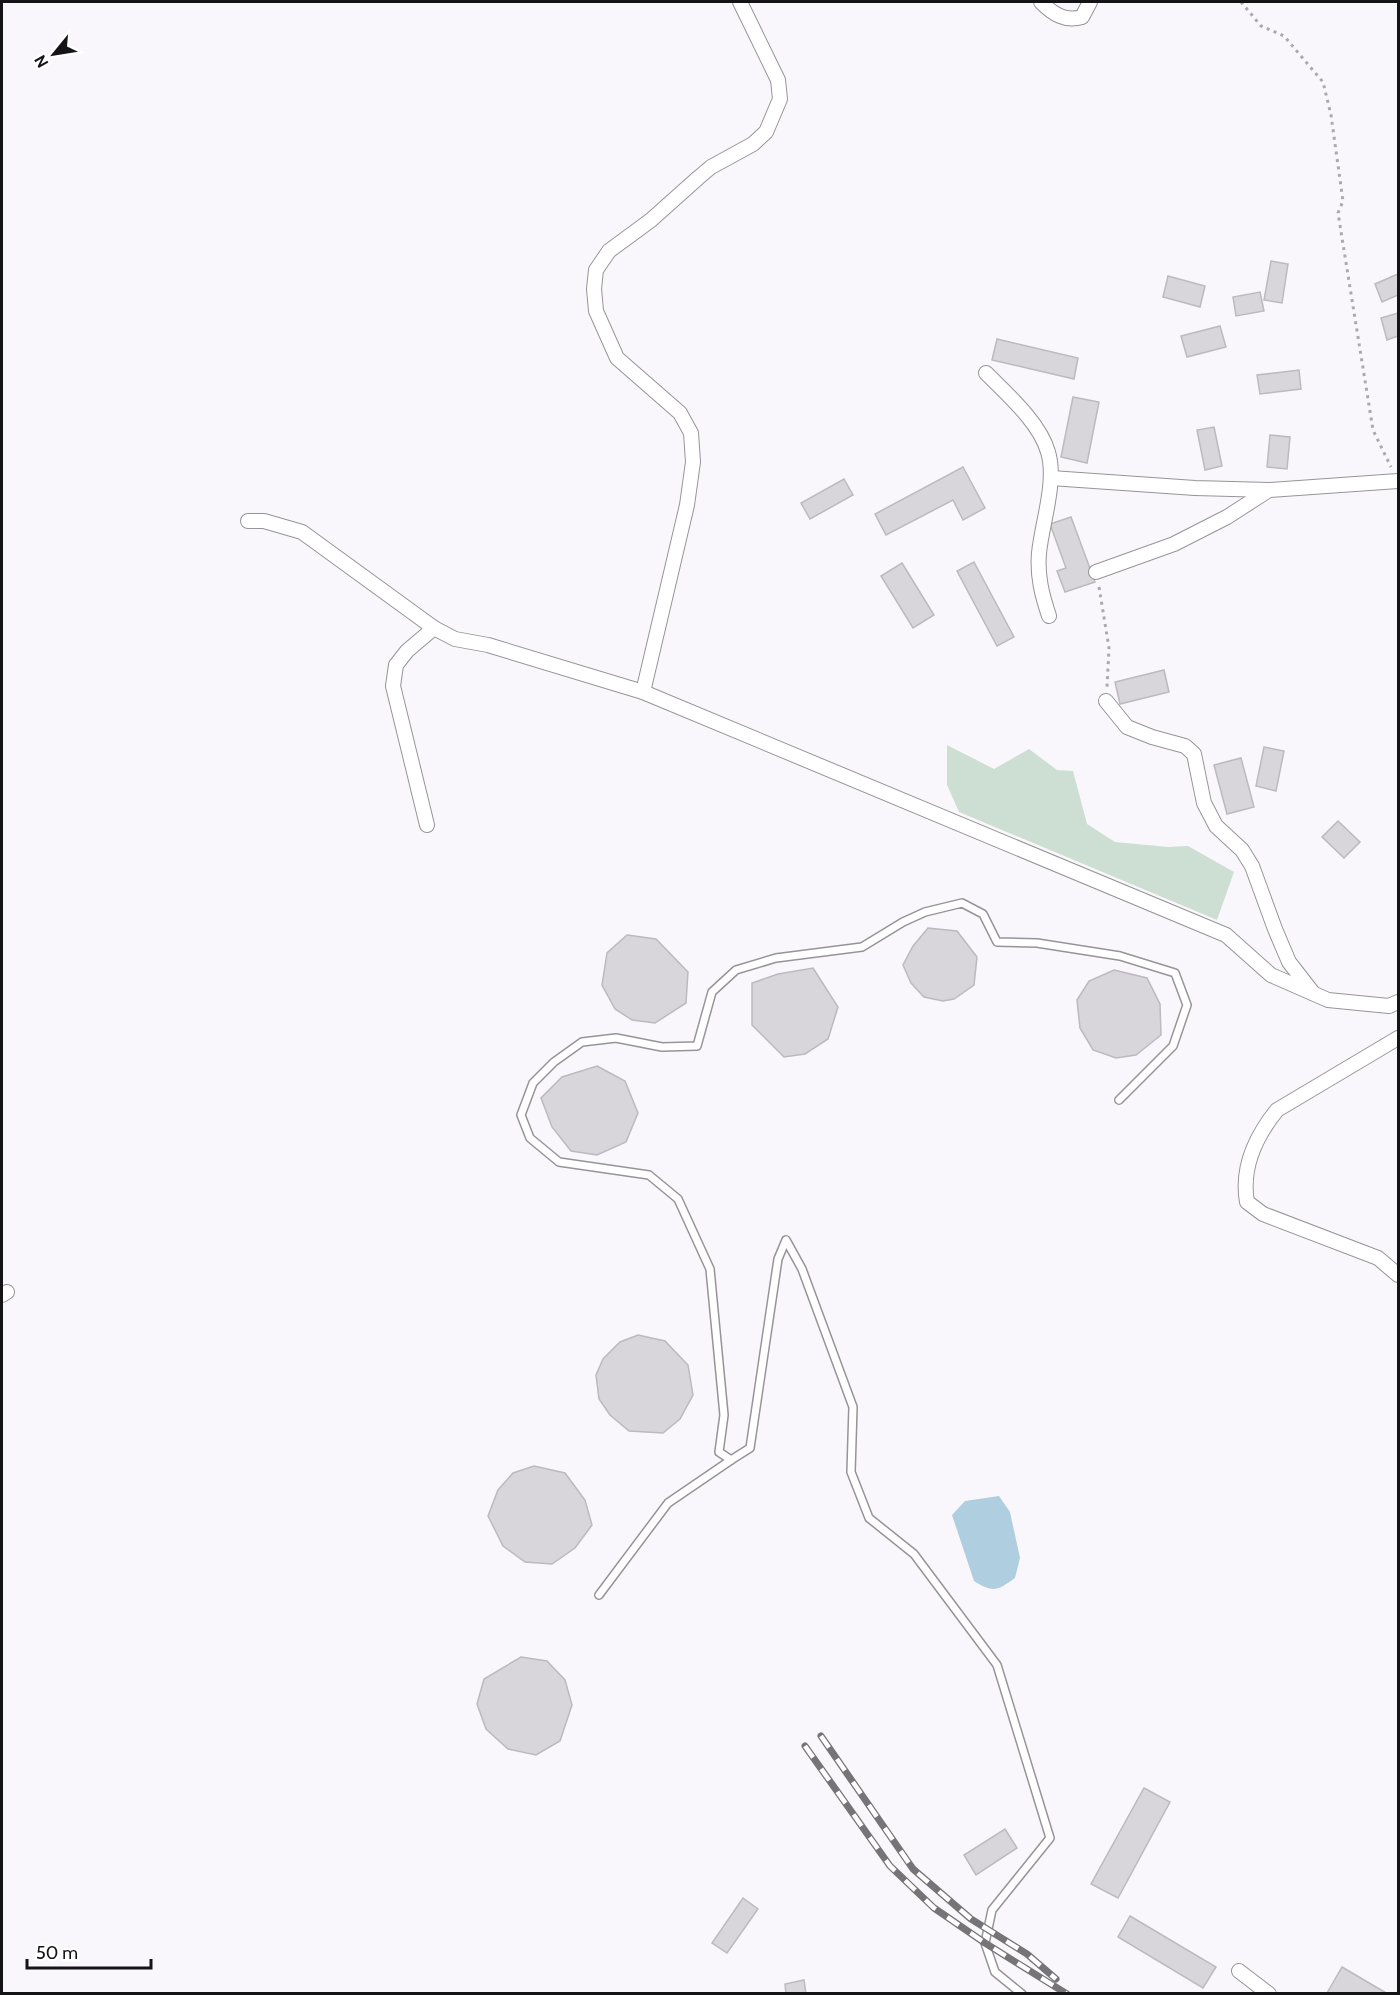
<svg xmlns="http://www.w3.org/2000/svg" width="1400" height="1995" font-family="Cabin,sans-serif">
  <rect width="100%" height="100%" fill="#faf7fc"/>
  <!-- green -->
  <path fill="#ccdfd2" d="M947,745L994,769L1029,749L1057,770L1073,771L1087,824L1115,842L1168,847L1188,846L1234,872L1217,920L959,812L947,785Z"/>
  <!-- water -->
  <path fill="#afcee0" d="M999,1496L1010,1512L1020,1558L1015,1578C997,1591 993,1593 974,1581L952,1515L965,1501Z"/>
  <!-- building -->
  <g fill="#d8d5db" stroke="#bdb9bf" stroke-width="1.5">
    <path d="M1271,261L1288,264L1282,303L1264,300Z"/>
    <path d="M1398,274V295L1382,302L1375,284Z"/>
    <path d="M1168,276L1205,286L1200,307L1163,297Z"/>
    <path d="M1260,292L1264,311L1236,316L1233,297Z"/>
    <path d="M1398,313V336L1387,340L1381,318Z"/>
    <path d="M1220,326L1226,347L1187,357L1181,336Z"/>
    <path d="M997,339L1078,358L1074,379L992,360Z"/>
    <path d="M1299,370L1301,389L1260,394L1257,375Z"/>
    <path d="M1073,397L1099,402L1087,463L1061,457Z"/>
    <path d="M1214,427L1222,466L1205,470L1197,430Z"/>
    <path d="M1270,435L1290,437L1287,469L1267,467Z"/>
    <path d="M963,467L985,508L963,520L953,500L886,535L875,514Z"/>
    <path d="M844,479L853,495L810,519L801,503Z"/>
    <path d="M1071,517L1095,582L1065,592L1057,571L1066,568L1050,524Z"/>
    <path d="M974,562L1014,637L997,646L957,571Z"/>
    <path d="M902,563L934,615L913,628L881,576Z"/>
    <path d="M1164,670L1169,692L1120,704L1115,682Z"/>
    <path d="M1264,747L1284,751L1276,791L1256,786Z"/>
    <path d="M1241,758L1254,807L1227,814L1214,765Z"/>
    <path d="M1338,821L1360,842L1344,858L1322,837Z"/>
    <path d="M928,928L957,931L977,957L974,985L954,999L943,1001L924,997L911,983L903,965L913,946Z"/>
    <path d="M627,935L656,939L688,972L686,1003L655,1023L632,1020L615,1009L602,985L607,953Z"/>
    <path d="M813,968L838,1007L828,1039L805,1054L784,1057L752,1025V983L778,974Z"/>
    <path d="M1114,970L1147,978L1160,1004L1161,1035L1136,1055L1116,1058L1093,1050L1080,1028L1077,1000L1089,981Z"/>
    <path d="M597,1066L625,1081L638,1113L626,1142L597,1155L571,1151L552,1127L541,1098L562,1077Z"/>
    <path d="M638,1335L665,1341L688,1365L693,1395L680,1419L663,1433L629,1431L610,1415L599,1399L596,1375L603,1359L620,1342Z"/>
    <path d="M534,1466L565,1473L585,1500L592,1525L575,1548L552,1564L525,1562L503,1546L488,1516L498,1490L513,1473Z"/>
    <path d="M521,1657L547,1661L565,1680L572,1705L560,1741L536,1755L508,1749L486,1729L477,1704L484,1679Z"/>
    <path d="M1144,1788L1170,1802L1118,1898L1091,1884Z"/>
    <path d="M1005,1829L1017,1848L976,1875L964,1855Z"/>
    <path d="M743,1898L758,1909L727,1953L712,1943Z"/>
    <path d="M1130,1916L1216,1967L1203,1988L1118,1937Z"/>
    <path d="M1342,1967L1388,1994L1327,1993Z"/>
    <path d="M804,1980L806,1994H786L785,1984Z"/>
  </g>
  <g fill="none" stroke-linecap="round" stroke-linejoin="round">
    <defs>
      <g id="service">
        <path d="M599,1595L668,1503L731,1460"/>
        <path d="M1022,1994L995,1972L985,1943L992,1910L1050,1838L997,1665L914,1554L869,1518L851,1472L853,1407L802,1269L786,1240L778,1259L750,1448L731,1460L719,1452L724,1415L710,1269L678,1199L649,1175L559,1162L530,1138L521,1115L533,1083L554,1062L582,1042L616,1038L662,1047L697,1046L712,992L736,970L776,958L862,947L903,922L925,912L962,903L983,914L997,942L1037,943L1120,956L1175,973L1187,1005L1173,1046L1119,1100"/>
      </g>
      <g id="minor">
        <path d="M1041,2C1053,14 1065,22 1082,17L1090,2"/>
        <path d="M986,373C1007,394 1040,423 1048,452C1057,481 1042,523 1039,553C1037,576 1042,595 1049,616"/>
        <path d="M1051,478L1195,488L1269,490L1398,481"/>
        <path d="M248,521H264L302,532L434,628L455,639L488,645L643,692L1226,935L1271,975L1328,1000L1389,1006L1398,1002"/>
        <path d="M1096,572L1174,544L1227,517L1269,490"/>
        <path d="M643,692L687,505L693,462L691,433L680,413L617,358L596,311L594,289L596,270L609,251L651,220L698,178L711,167L753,144L766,132L780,99L778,80L740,2"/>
        <path d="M1106,701L1127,727L1152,737L1185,746L1194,754L1204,803L1216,826L1242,850L1252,866L1275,929L1289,962L1313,993"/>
        <path d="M427,825L393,686L396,665L407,651L434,628"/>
        <path d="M1398,1038L1277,1110C1256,1136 1241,1168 1247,1202L1263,1214L1378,1258L1398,1275"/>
        <path d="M2,1295L7,1292"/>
        <path d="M1239,1971L1269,1994"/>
      </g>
    </defs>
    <!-- service casing -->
    <use href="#service" stroke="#979499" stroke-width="10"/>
    <!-- minor casing -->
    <use href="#minor" stroke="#979499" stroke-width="16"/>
    <!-- path -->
    <g stroke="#aba9ad" stroke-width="3" stroke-dasharray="3 4.5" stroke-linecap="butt">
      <path d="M1241,2L1261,26L1284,36L1323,82L1331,115L1343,201L1338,213L1373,430L1391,467"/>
      <path d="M1099,587L1109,648L1107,687"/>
    </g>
    <!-- service -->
    <use href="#service" stroke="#fff" stroke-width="7"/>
    <!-- minor -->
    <use href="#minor" stroke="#fff" stroke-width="14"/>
    <defs>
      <g id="rail">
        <path d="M821,1736L913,1869L971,1919L1027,1954L1056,1979"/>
        <path d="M805,1746L890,1866L934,1908L985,1943L1067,1994"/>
      </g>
    </defs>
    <!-- rail casing -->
    <use href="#rail" stroke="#757477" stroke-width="7"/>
    <!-- rail -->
    <use href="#rail" stroke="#fff" stroke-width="4.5" stroke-dasharray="14" stroke-linecap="butt"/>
  </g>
  <!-- border -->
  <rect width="1400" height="1995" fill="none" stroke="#141315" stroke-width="6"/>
  <!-- north arrow -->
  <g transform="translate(54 54) rotate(240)" stroke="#ffffff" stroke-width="4.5" paint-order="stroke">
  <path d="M0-4.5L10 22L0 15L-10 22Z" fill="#141315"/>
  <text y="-9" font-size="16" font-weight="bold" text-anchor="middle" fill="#141315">N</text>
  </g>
  <!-- scale -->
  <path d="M27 1959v9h124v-9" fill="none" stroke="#141315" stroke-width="3"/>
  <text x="36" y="1959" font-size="18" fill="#141315" stroke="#ffffff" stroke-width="4.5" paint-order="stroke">50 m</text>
</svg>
